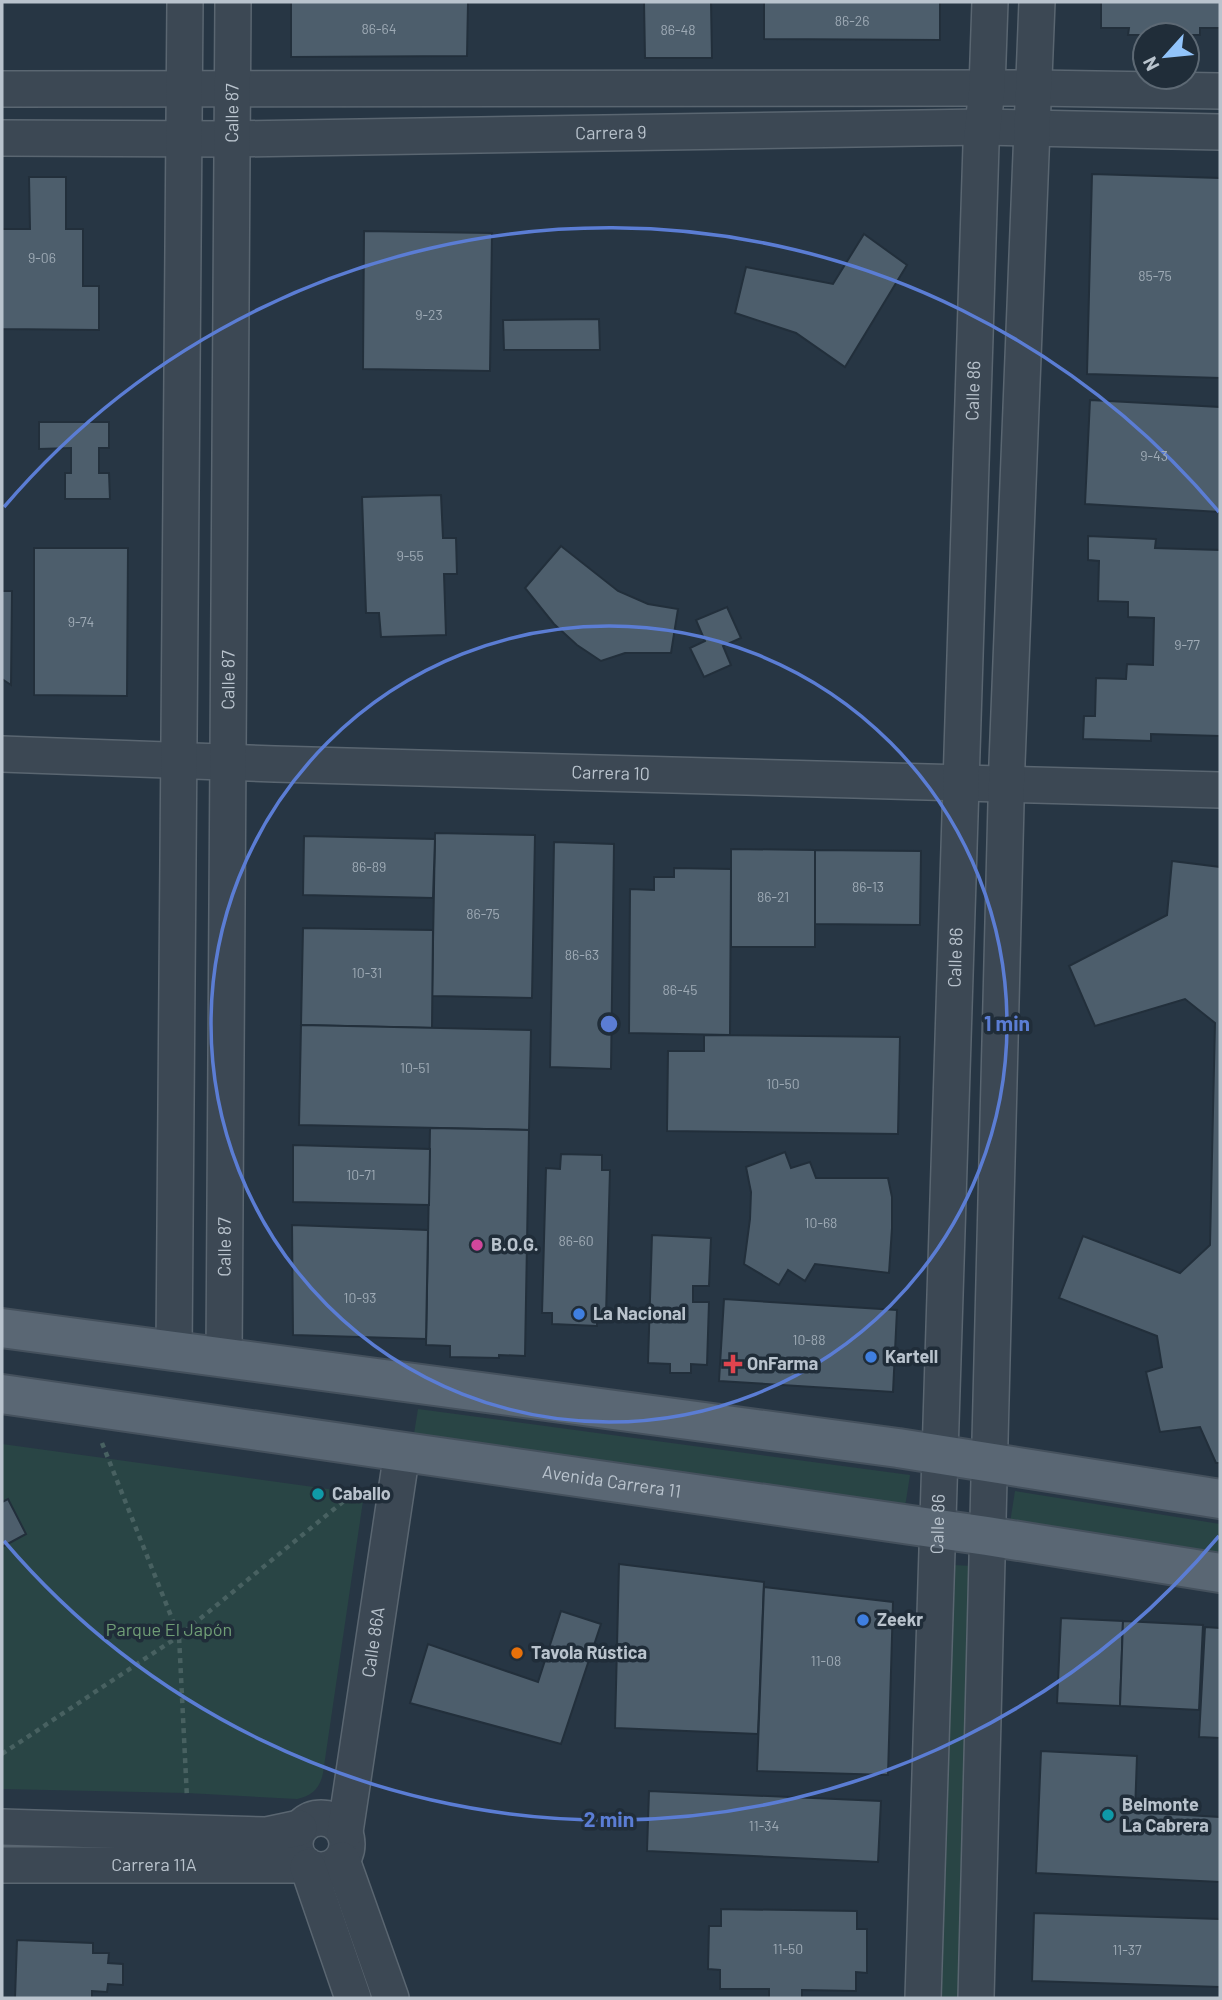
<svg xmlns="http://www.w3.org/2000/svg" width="1222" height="2000" font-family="Barlow,sans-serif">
  <rect width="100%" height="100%" fill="#273644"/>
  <!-- green -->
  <g fill="#294545">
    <path d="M418,1409L910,1475L905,1507L413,1440Z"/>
    <path d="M2,1444L364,1494L323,1773C320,1788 312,1796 297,1799L187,1793L2,1789Z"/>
    <path d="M1015,1491L1220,1524V1562L1009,1529Z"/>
    <path d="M953,1565L973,1566L960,1998H939Z"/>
  </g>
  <!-- building -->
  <g fill="#4d5e6c" stroke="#222f3b" stroke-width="2">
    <path d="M291,2H468L467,56L291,57Z"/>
    <path d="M644,2H711L712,58H645Z"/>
    <path d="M764,2H940V40L764,39Z"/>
    <path d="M1101,2H1220V28H1200V35H1128L1129,28H1101Z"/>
    <path d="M1092,174L1220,178V378L1087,374Z"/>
    <path d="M29,177H66V229H83V286H99V330L2,329V229H30Z"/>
    <path d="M364,231L492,233L490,371L363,369Z"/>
    <path d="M864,234L907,265L845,367L796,333L735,313L746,267L833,284Z"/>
    <path d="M599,319L600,350H504L503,320Z"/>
    <path d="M1090,400L1220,407V512L1085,504Z"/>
    <path d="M39,422H109V448H99V473H109L110,499H65V473H71V448L39,449Z"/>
    <path d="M441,495L443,538H456L457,574H444L446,635L381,637L379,613H366L362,497Z"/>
    <path d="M1088,536L1156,539L1155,548L1220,550V736L1151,734V741L1083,739L1084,716H1095L1096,678L1126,679L1127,664L1153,665L1154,618L1128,617V602L1098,601L1099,561L1088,560Z"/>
    <path d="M561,546L618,591L648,604L678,609L671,653H625L601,661L577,645L554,624L525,588Z"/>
    <path d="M34,548H128L127,696L34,695Z"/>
    <path d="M2,591H12L11,685L2,679Z"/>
    <path d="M727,607L741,638L723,646L731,665L704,677L690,648L705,641L696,620Z"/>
    <path d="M435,833L535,835L532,998L432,996Z"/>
    <path d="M304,836L435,839L433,898L303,895Z"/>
    <path d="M554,842L614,844L611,1069L550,1067Z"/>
    <path d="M731,849L815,850V947H731Z"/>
    <path d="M815,850L921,851L920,925L815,924Z"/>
    <path d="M1172,861L1220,867V1463H1216L1200,1427L1160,1432L1146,1372L1162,1367L1157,1336L1059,1298L1083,1236L1180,1273L1210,1245L1215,1023L1185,999L1095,1026L1069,966L1167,915Z"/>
    <path d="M674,868L731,869L730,1035L629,1033L630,889L654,890V877H674Z"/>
    <path d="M303,928L433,930L432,1028L301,1025Z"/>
    <path d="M301,1025L531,1030L529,1130L299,1125Z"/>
    <path d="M704,1035L900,1037L898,1134L667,1131L668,1051H704Z"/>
    <path d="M430,1128L529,1130L525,1356L499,1355V1358L450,1357V1346L426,1345Z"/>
    <path d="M293,1145L430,1149L429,1205L293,1202Z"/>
    <path d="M785,1152L791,1168L810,1162L816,1178H888L892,1197V1228L889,1273L815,1264L805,1281L788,1270L779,1285L744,1264L750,1219L751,1192L746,1167Z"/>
    <path d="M561,1154L602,1155V1170H610L606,1315H597V1326L552,1324V1313H542L546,1168L560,1169Z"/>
    <path d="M292,1225L428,1230L426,1339L293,1335Z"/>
    <path d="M652,1235L711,1238L709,1286H693V1302H709L707,1365L691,1364V1373H670V1364L648,1363Z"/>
    <path d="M724,1299L897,1310L893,1392L719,1381Z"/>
    <path d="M8,1499L26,1534L2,1547V1502Z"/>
    <path d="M619,1564L764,1582L758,1734L615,1728Z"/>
    <path d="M764,1587L893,1602L888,1775L757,1771Z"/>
    <path d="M561,1611L601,1624L561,1744L410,1703L428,1644L538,1682Z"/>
    <path d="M1061,1618L1123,1621L1120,1706L1057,1703Z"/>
    <path d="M1123,1621L1203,1625L1199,1710L1120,1706Z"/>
    <path d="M1205,1627L1220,1628V1738L1199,1737Z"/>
    <path d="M1041,1751L1137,1756L1135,1812L1220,1817V1882L1036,1873Z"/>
    <path d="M649,1791L881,1801L878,1862L647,1851Z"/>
    <path d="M721,1909L857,1911V1929H867V1973L856,1972V1991L802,1990V1998H769V1989H720V1970L708,1969L709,1926H721Z"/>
    <path d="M1034,1913L1220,1919V1987L1032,1981Z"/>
    <path d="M17,1940L93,1943V1953H109L108,1963L123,1964V1985L108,1984L107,1992L92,1991V1998H15Z"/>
  </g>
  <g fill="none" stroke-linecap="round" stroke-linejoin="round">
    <defs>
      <g id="minor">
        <path d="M2,89L1035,88L1220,91"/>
        <path id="s1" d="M2,138L232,139L983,127L1220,132"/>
        <path id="s2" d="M2,754L275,764L1220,790"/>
        <path d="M174,1350L185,2"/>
        <path id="s3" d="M224,1357L233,2"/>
        <circle cx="321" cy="1844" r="26"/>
        <path d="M2,1827L266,1835L299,1828"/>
        <path id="s4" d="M345,1832L402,1452"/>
        <path d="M342,1860L391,1998"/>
        <path id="s5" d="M2,1865H306"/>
        <path d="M308,1867L353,1998"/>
        <path id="s6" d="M923,1998L981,145L987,88L990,2"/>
        <path d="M976,1998L1007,763L1037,2"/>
      </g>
      <g id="major">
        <path d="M2,1328L898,1448L1220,1499"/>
        <path id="s7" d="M2,1394L987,1536L1220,1573"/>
      </g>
    </defs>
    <!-- minor casing -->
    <use href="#minor" stroke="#5a6671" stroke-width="38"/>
    <!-- major casing -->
    <use href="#major" stroke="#45515d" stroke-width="42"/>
    <!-- path -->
    <g stroke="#486161" stroke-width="4.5" stroke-dasharray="5 5" stroke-linecap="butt">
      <path d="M102,1443L179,1636L187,1798"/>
      <path d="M2,1754L179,1636L361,1487"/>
    </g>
    <!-- minor -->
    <use href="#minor" stroke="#3c4854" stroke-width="35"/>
    <!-- major -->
    <use href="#major" stroke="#5a6774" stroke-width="38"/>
  </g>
  <!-- distance rings -->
  <g fill="none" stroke="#5b7dd4" stroke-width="3.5">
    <circle cx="609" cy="1024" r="398"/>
    <path d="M1219 1536A796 796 0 0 1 4 1541M4 507A796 796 0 0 1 1219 512"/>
  </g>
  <!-- markers -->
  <circle fill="#d1479c" stroke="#202d39" stroke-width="2.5" cx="477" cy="1245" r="7"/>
  <g fill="#3f7fe0" stroke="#202d39" stroke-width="2.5">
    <circle cx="579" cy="1314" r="7"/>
    <circle cx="871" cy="1357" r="7"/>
    <circle cx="863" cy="1620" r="7"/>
  </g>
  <path fill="#e0444e" stroke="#202d39" stroke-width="2.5" d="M729.5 1353.5h7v7h7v7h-7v7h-7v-7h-7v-7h7z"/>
  <g fill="#0f9aa8" stroke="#202d39" stroke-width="2.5">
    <circle cx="318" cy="1494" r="7"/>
    <circle cx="1108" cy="1815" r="7"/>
  </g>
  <circle fill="#e8710a" stroke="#202d39" stroke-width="2.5" cx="517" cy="1653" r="7"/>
  <g text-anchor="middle" stroke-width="7" stroke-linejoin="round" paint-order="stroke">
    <!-- number labels -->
    <g font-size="14" fill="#9eaab5">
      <text x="852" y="26">86-26</text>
      <text x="379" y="34">86-64</text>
      <text x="678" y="35">86-48</text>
      <text x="42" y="263">9-06</text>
      <text x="1155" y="281">85-75</text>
      <text x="429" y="320">9-23</text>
      <text x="1154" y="461">9-43</text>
      <text x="410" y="561">9-55</text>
      <text x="81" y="627">9-74</text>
      <text x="1187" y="650">9-77</text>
      <text x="369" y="872">86-89</text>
      <text x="868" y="892">86-13</text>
      <text x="773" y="902">86-21</text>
      <text x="483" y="919">86-75</text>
      <text x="582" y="960">86-63</text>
      <text x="367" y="978">10-31</text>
      <text x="680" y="995">86-45</text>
      <text x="415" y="1073">10-51</text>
      <text x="783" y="1089">10-50</text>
      <text x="361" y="1180">10-71</text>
      <text x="821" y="1228">10-68</text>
      <text x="576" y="1246">86-60</text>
      <text x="360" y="1303">10-93</text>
      <text x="809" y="1345">10-88</text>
      <text x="826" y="1666">11-08</text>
      <text x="764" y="1831">11-34</text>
      <text x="788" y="1954">11-50</text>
      <text x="1127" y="1955">11-37</text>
    </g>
    <!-- street labels -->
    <g font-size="18" fill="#b9c3cd" stroke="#202d39">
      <text dy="6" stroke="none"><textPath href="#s3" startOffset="1244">Calle 87</textPath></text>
      <text dy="6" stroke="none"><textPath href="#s1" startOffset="609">Carrera 9</textPath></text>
      <text dy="6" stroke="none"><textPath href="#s6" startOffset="1608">Calle 86</textPath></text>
      <text dy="6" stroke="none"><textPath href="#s3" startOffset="677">Calle 87</textPath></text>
      <text dy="6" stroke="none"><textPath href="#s2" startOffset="609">Carrera 10</textPath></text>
      <text dy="6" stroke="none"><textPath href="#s6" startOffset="1041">Calle 86</textPath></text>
      <text dy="6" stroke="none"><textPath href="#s3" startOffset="110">Calle 87</textPath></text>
      <text dy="6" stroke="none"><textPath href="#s7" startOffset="616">Avenida Carrera 11</textPath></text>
      <text dy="6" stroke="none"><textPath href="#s6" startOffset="474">Calle 86</textPath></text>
      <text dy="6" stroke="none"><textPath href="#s4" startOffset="192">Calle 86A</textPath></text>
      <text dy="6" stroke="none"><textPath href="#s5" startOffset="152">Carrera 11A</textPath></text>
    </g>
    <!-- poi labels -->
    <g font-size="18" font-weight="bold" fill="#b9c3cd" stroke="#202d39" text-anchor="start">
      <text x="491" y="1251">B.O.G.</text>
      <text x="593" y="1320">La Nacional</text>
      <text x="885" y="1363">Kartell</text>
      <text x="747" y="1370">OnFarma</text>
      <text x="332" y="1500">Caballo</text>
      <text x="877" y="1626">Zeekr</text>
      <text x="531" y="1659">Tavola Rústica</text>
      <text x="1122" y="1811">Belmonte<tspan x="1122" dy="21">La Cabrera</tspan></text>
    </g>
    <!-- park labels -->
    <g font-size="18" fill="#709e76" stroke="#202d39">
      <text x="169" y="1636">Parque El Japón</text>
    </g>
  </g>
  <circle cx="609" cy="1024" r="10" fill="#5b7dd4" stroke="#202d39" stroke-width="3.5"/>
  <g font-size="21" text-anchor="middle" font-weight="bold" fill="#5b7dd4" stroke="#202d39" stroke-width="7" stroke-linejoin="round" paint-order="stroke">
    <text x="1007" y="1031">1 min</text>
    <text x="609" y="1827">2 min</text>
  </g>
  <!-- border -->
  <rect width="1222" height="2000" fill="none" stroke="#b9c3cd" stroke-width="7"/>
  <!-- north arrow -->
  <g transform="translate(1166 56) rotate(243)"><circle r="33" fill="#202d39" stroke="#5d6974" stroke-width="2"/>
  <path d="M0-5L12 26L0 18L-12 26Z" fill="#92c4fa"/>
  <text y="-10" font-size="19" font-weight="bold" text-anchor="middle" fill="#b9c3cd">N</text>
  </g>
</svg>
